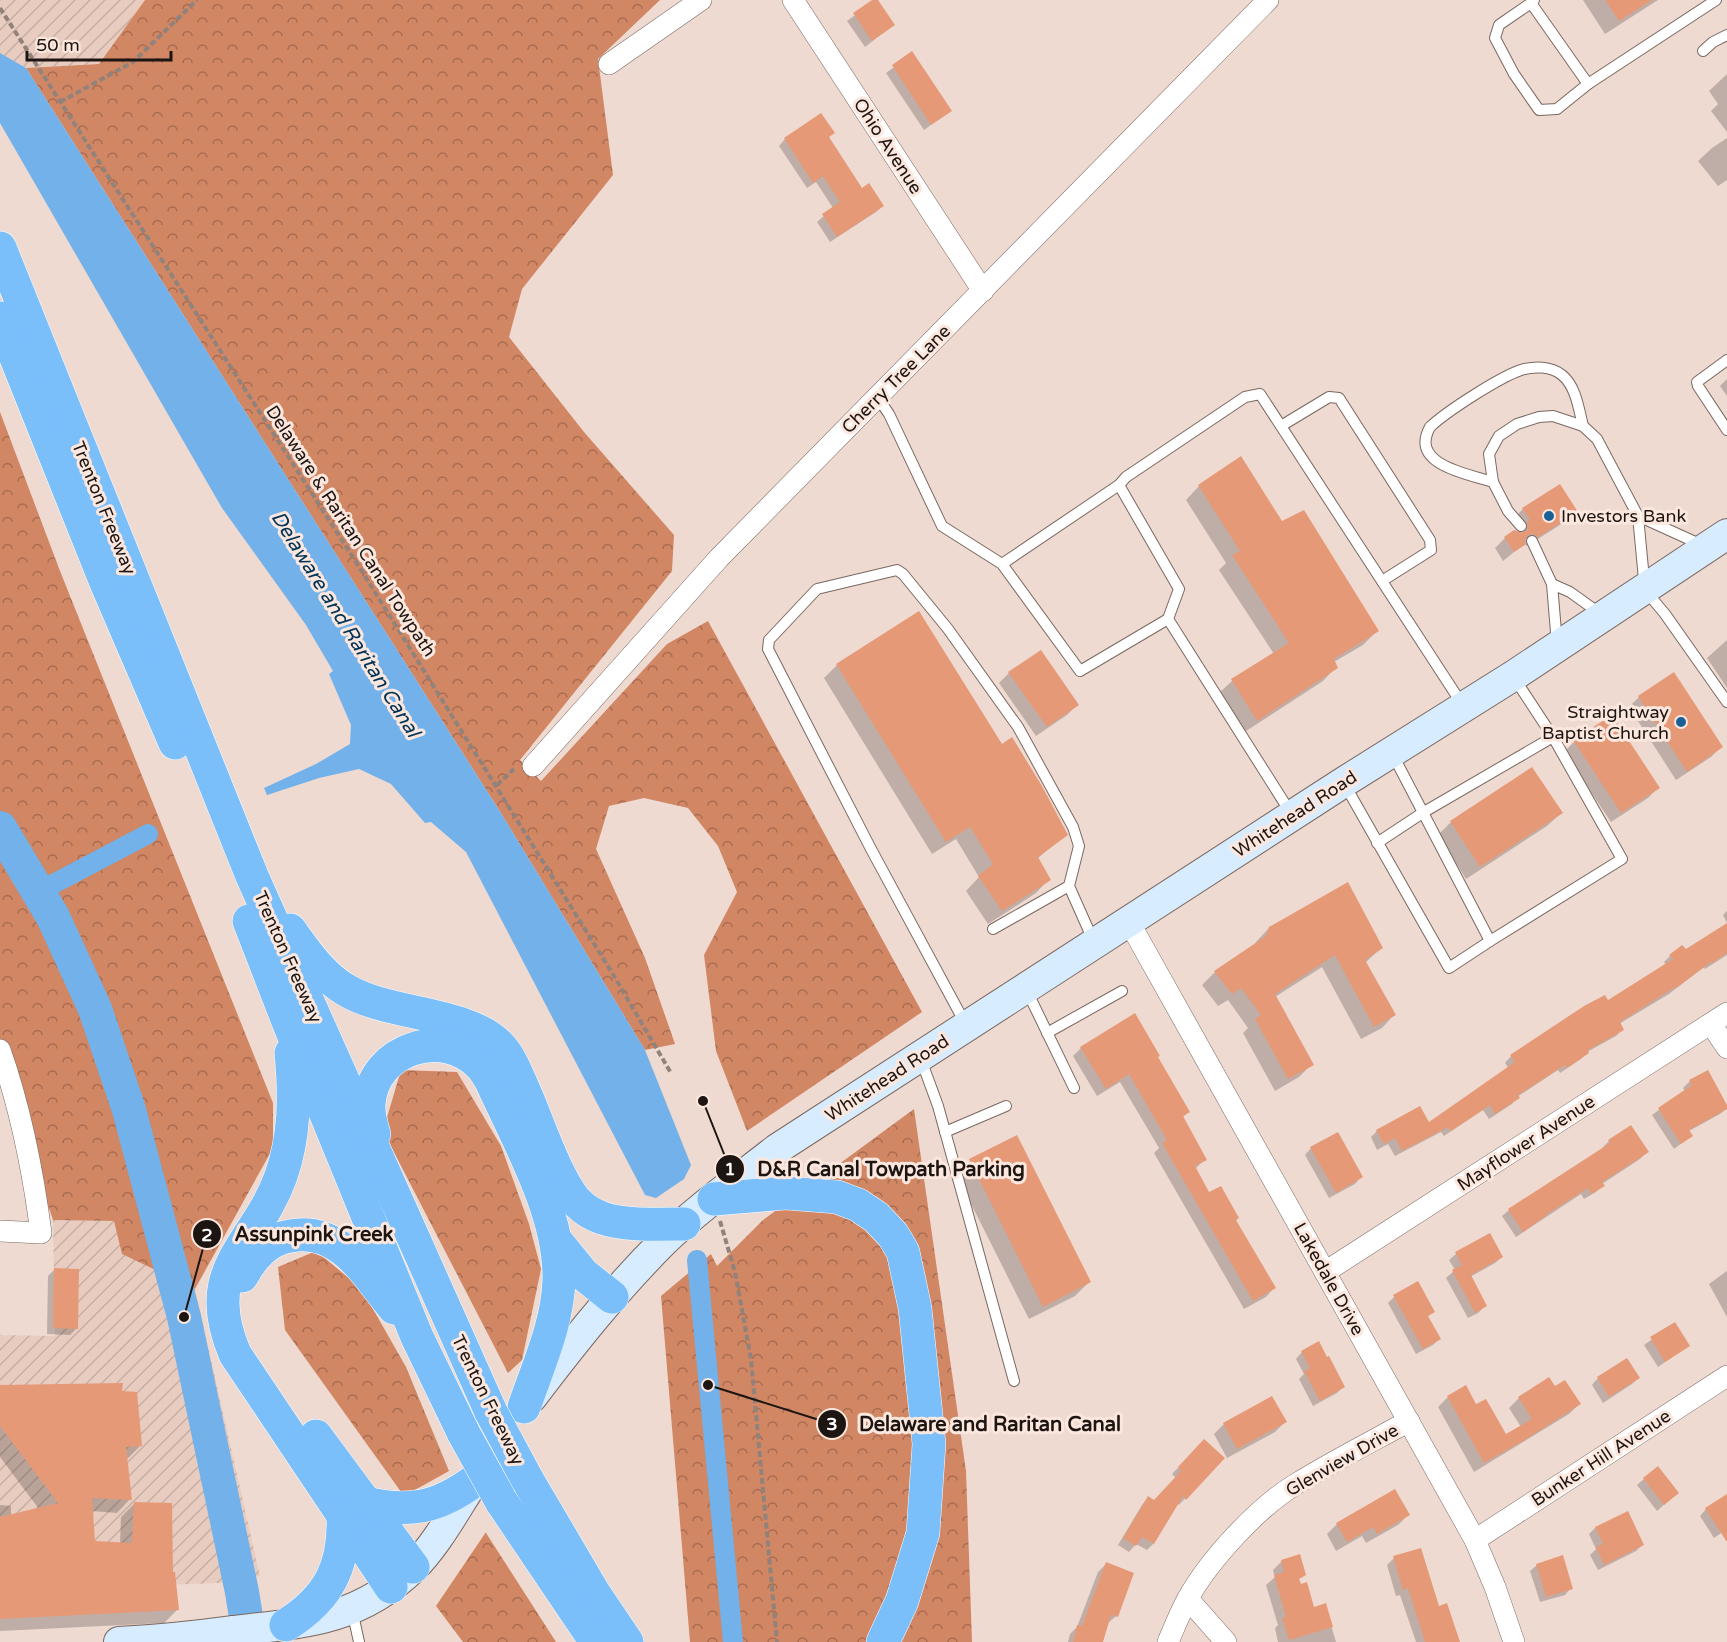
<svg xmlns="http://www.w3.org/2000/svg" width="1727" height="1642" font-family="'Varela Round',sans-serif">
  <defs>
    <pattern id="industrial-furrows" width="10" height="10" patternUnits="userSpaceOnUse" patternTransform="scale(1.5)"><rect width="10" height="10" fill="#e8ccc0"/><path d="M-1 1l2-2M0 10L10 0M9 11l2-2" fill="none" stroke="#c6aea4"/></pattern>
    <pattern id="forest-crowns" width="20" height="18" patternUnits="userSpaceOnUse" patternTransform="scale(1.5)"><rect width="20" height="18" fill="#d18664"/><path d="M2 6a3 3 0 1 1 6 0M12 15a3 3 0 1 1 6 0" fill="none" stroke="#a96c51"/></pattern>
  </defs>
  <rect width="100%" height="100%" fill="#efdad1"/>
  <!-- industrial -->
  <g fill="url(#industrial-furrows)">
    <path d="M0,0H145L99,64L26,68L0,53Z"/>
    <path d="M53,1220L115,1221L122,1254L195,1289L260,1576L218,1583L0,1591V1335L55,1336Z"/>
  </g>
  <!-- forest -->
  <g fill="url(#forest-crowns)">
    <path d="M145,0H660L598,59L613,175L522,289L509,337L584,432L674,535L672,571L520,760L541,781L667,644L708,621L922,1012L747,1131L716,1051L704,955L737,892L718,846L688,808L644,798L609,806L596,849L645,958L675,1044L645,1050L499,810L26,68L99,64Z"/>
    <path d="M0,412L60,571L273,1103V1148L195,1289L122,1254L114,1221L53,1220L0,1063Z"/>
    <path d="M401,1070L457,1072L501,1146L529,1224L541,1269L522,1360L508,1373L383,1131Z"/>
    <path d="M914,1109L966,1471L972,1642H690L661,1296L711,1254L717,1266L763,1220Z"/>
    <path d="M316,1251L361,1288L406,1367L449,1471L404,1496L285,1330L278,1267Z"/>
    <path d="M486,1532V1533L556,1642H463L436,1606Z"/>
  </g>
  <!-- water -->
  <path fill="#72b1e9" d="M0,53L26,68L499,810L645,1050L691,1165L684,1179L656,1198L645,1195L466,852L431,822L425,823L391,784L359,769L319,778L267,795L264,788L316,764L350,744L351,725L329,674L333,671L306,625L222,508L0,123Z"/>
  <!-- shadow -->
  <g fill="#0003">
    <path d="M876,0L893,25L865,47L847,21Z"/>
    <path d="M1583,0H1658L1605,34Z"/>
    <path d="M912,54L950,111L924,130L886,73Z"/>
    <path d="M1727,74V132L1711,111L1718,104L1709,91Z"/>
    <path d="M828,138L861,190L882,206L876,212L830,242L817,222L833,208L816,182L807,188L779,146L785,139Z"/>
    <path d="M1727,138V180L1718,186L1698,161L1712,148Z"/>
    <path d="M1727,379V396L1720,386Z"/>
    <path d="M1199,486L1282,523L1377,631L1363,645L1334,662L1336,667L1323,681L1243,733L1218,694L1232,681L1274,654L1219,570L1226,563L1186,500Z"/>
    <path d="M1523,509L1576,511L1566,521L1527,546L1524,544L1503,561L1495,548L1505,538L1520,531L1513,519Z"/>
    <path d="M1727,640V688L1707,658Z"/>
    <path d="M837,665L1002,747L1066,834L1037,859L1049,879L1036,893L988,924L966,891L979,877L956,839L932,854L824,678Z"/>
    <path d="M1009,673L1077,705L1067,715L1036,736L999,683Z"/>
    <path d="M1674,674L1721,747L1711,757L1676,780L1629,707L1639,697Z"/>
    <path d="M1612,717L1658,788L1648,798L1611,822L1564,752L1574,742Z"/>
    <path d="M1561,813L1547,826L1466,879L1438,835L1451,822Z"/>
    <path d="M1727,911V923L1723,915Z"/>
    <path d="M1727,924V955L1705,969L1704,967L1669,994L1619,1024L1622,1030L1616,1036L1587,1052L1581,1059L1560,1073L1558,1070L1517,1097L1512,1104L1489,1119L1483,1110L1444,1136L1441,1132L1395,1156L1388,1144L1377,1150L1371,1137L1377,1131L1428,1124L1509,1069L1505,1063L1511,1056L1607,1003L1666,965L1664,962L1670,956L1686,951Z"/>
    <path d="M1269,928L1381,948L1365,963L1394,1015L1382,1028L1361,1039L1322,967L1275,997L1312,1064L1299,1077L1275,1091L1243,1033L1248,1028L1228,1000L1218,1006L1202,985L1215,972L1255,946L1256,942Z"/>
    <path d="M1081,1048L1157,1057L1188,1112L1182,1118L1205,1159L1195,1169L1208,1194L1235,1221L1274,1288L1266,1297L1244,1309L1154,1153L1159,1148L1120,1082L1097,1096L1073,1056Z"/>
    <path d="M1707,1072L1727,1108L1720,1114L1689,1131L1691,1136L1674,1149L1652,1115L1685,1091L1683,1088L1690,1081Z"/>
    <path d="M1609,1141L1647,1152L1640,1159L1602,1184L1603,1185L1596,1192L1584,1199L1581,1194L1516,1237L1502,1216L1509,1210L1604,1149L1603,1147Z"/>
    <path d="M1311,1148L1361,1177L1355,1184L1329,1198L1305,1155Z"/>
    <path d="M970,1161L1089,1282L1075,1296L1029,1319L956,1174Z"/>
    <path d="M1456,1254L1502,1257L1495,1263L1470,1277L1485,1306L1478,1313L1468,1318L1446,1278L1455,1270L1449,1260Z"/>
    <path d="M54,1270L77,1328L70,1335L47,1334L48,1276Z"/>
    <path d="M1727,1271V1317L1709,1284Z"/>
    <path d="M1394,1297L1433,1311L1427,1317L1439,1339L1433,1345L1416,1354L1388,1303Z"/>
    <path d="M1674,1324L1688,1346L1658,1367L1644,1345Z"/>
    <path d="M1302,1352L1344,1386L1337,1393L1313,1406L1299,1379L1304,1374L1296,1359Z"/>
    <path d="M1598,1378H1638L1632,1384L1603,1403L1592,1385Z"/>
    <path d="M0,1387L121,1393L140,1446L126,1460L130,1499L117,1513L92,1511L94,1543L120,1544L121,1517L135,1503L172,1574L178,1609L164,1623L0,1631V1505L11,1506V1516L39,1509L0,1457Z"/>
    <path d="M1554,1388L1579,1404L1569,1414L1474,1472L1438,1407L1448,1397L1476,1406L1505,1436L1521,1427L1509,1408L1519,1398Z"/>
    <path d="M1285,1422L1275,1432L1227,1458L1214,1434L1224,1424Z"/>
    <path d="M1204,1441L1222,1458L1179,1505L1177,1503L1153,1544L1147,1550L1136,1544L1129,1552L1118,1545L1142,1505L1148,1498L1154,1502L1176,1478L1172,1474Z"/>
    <path d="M1644,1479L1677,1493L1657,1511L1637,1485Z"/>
    <path d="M1395,1491L1408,1515L1398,1525L1366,1543L1362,1536L1336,1551L1327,1534L1337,1524Z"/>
    <path d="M1727,1501V1529L1714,1538L1700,1516L1706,1509Z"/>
    <path d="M1627,1513L1642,1545L1636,1551L1598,1570L1590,1555L1596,1549L1589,1534L1595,1528Z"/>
    <path d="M1394,1558L1438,1608L1458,1642H1416L1400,1595L1396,1596L1387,1565Z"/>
    <path d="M1282,1561L1304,1575L1298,1580L1313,1608L1325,1605L1336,1642H1278L1275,1628L1278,1625L1266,1585L1275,1577L1273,1570Z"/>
    <path d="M1106,1564L1116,1616L1107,1624L1102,1642H1068L1070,1634L1077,1627L1098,1572Z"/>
    <path d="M1537,1565L1571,1588L1565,1595L1540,1602L1530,1571Z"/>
  </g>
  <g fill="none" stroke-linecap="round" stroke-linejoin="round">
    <!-- canal -->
    <g stroke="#72b1e9" stroke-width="20">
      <path d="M38,892L148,834"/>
      <path d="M697,1260L733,1642"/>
    </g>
    <!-- river -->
    <path stroke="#72b1e9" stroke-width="34" d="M0,828L53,917L95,1009L129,1110L184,1317L242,1592L250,1642"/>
  </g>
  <!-- building -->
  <g fill="#e69977">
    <path d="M872,0H878L895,25L872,41L853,13Z"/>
    <path d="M1605,0H1652L1619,21Z"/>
    <path d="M912,51L952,111L931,125L892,65Z"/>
    <path d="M821,113L835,133L829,137L862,188L869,183L884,206L837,237L822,214L840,202L823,176L813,183L784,138Z"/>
    <path d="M1241,456L1282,521L1304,510L1379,631L1334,659L1338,668L1257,721L1231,679L1289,643L1232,555L1240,551L1198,485Z"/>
    <path d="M1560,484L1578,512L1538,537L1533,534L1528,535L1525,540V545L1514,552L1504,537L1514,530L1522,533L1528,529L1527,522L1530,520L1522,508Z"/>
    <path d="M919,611L1002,744L1012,737L1042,786L1068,835L1038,857L1051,880L1002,911L978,876L993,864L970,827L946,842L836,664Z"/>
    <path d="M1041,650L1079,705L1047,727L1008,672Z"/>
    <path d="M1674,672L1723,747L1687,772L1638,696Z"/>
    <path d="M1612,715L1660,788L1621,813L1573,740Z"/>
    <path d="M1532,767L1563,813L1480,867L1450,821Z"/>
    <path d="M1348,882L1383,948L1365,960L1396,1015L1374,1027L1335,955L1275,994L1314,1065L1288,1079L1255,1019L1261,1015L1241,988L1232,994L1214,971L1266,936L1269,927Z"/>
    <path d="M1727,923V953L1712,963L1711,962L1676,988L1675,987L1620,1022L1624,1030L1588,1050L1589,1053L1567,1068L1565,1065L1518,1095L1520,1098L1495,1114L1490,1105L1451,1131L1448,1127L1402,1151L1395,1138L1384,1144L1376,1130L1420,1106L1429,1122L1515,1062L1510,1055L1584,1006L1605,995L1608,1000L1673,959L1669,955L1682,945L1686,949Z"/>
    <path d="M1135,1013L1160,1056L1158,1057L1190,1112L1183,1116L1207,1160L1195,1166L1209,1192L1221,1186L1239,1218L1236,1220L1276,1288L1253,1301L1162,1143L1167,1140L1129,1074L1106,1089L1080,1047Z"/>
    <path d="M1708,1070L1727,1105V1109L1689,1130L1693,1136L1681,1144L1658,1108L1692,1085L1689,1080Z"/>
    <path d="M1631,1125L1649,1152L1602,1182L1605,1186L1591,1194L1588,1188L1547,1214V1215L1523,1232L1508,1209L1610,1143L1608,1140Z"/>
    <path d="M1338,1132L1363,1177L1336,1193L1310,1147Z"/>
    <path d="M1017,1135L1091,1282L1043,1307L969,1159Z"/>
    <path d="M1490,1233L1503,1257L1471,1275L1487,1306L1475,1313L1452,1270L1462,1265L1455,1252Z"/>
    <path d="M54,1268L79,1269L78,1329L53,1328Z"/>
    <path d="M1418,1281L1435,1312L1428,1316L1441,1339L1423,1349L1393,1295Z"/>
    <path d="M1675,1322L1690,1346L1665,1362L1650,1337Z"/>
    <path d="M1319,1341L1327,1357L1329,1356L1345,1387L1320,1401L1304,1371L1310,1368L1301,1351Z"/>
    <path d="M1627,1358L1640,1378L1609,1397L1597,1377Z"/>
    <path d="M1549,1377L1555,1386L1565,1380L1581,1404L1523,1441L1484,1463L1447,1396L1466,1385L1476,1404L1486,1399L1506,1434L1532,1419L1518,1397Z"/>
    <path d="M123,1383L122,1391L137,1392L142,1446L126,1447L132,1500L92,1498L95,1541L132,1543L134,1502L172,1503L173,1572H175L179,1610L0,1619V1517L58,1503L0,1426V1385Z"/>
    <path d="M1272,1396L1287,1422L1237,1449L1223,1423Z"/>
    <path d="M1204,1439L1225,1458L1186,1500L1183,1496L1154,1544L1142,1537L1136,1546L1123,1538L1148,1496L1154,1500L1181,1471L1178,1467Z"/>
    <path d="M1658,1466L1679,1493L1664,1505L1643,1478Z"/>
    <path d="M1395,1489L1410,1515L1377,1534L1373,1527L1347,1542L1336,1523Z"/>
    <path d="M1727,1494V1542L1705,1508Z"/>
    <path d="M1628,1511L1644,1545L1604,1565L1596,1547L1603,1544L1595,1527Z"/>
    <path d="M1421,1548L1439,1606L1447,1603L1460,1642H1425L1408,1588L1403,1590L1393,1556Z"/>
    <path d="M1300,1554L1306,1575L1299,1579L1301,1584L1307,1582L1314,1607L1326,1603L1333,1627L1289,1640L1282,1618L1286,1617L1274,1575L1284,1572L1281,1560Z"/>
    <path d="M1563,1555L1573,1589L1546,1597L1536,1564Z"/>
    <path d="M1106,1562L1134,1573L1118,1617L1111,1615L1103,1642H1073L1077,1625L1082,1626Z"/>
  </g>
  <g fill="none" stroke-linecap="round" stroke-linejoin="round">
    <defs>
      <g id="service">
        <path d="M1534,0L1531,3L1588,84L1716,0"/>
        <path d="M1531,3L1499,25L1495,38L1514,74L1539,110L1557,109L1588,84"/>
        <path d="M1703,51L1713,42L1727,35"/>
        <path d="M1727,360L1697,382L1698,386L1727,430"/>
        <path d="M878,398L889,414L942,526L1002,564L1080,671L1168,619"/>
        <path d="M1281,426L1329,397L1339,398L1430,540L1431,550L1382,581"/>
        <path d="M1493,482C1468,474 1409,465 1430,427C1447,411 1500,377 1521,370C1534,366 1551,366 1562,375C1576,386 1579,410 1583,426"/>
        <path d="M1638,516L1645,590L1665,614L1727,702"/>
        <path d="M1521,526L1508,511L1493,482L1489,454L1499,436L1517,424L1539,417L1553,416L1583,426L1597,439L1638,516L1704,546"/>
        <path d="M1532,541L1552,584L1557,644"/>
        <path d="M1002,564L1119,485"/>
        <path d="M1552,584L1570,592L1602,615"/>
        <path d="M1393,755L1490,941L1622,859L1553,737L1513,676"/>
        <path d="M1345,785L1449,968L1490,941"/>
        <path d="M1292,815L1168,619L1179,589L1119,485L1126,477L1245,397L1260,394L1462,704"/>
        <path d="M1377,843L1424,812L1553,737"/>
        <path d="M993,929L1069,886"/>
        <path d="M1026,989L1074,1088"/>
        <path d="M965,1023L871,849L768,649L769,640L817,589L897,570L903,574L948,629L1018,727L1073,827L1079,846L1069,886L1093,940"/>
        <path d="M1047,1033L1122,991"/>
        <path d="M920,1057L938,1106L1014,1381"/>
        <path d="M945,1132L1006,1106"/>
        <path d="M352,1610L359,1642"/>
      </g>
      <g id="minor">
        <path d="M793,0L983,291"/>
        <path d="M609,64L701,0"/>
        <path d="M533,766L719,558L1268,0"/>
        <path d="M1129,922L1475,1540L1495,1587L1514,1642"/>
        <path d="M1711,1024L1727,1048"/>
        <path d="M0,1050C21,1110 33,1171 41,1233L0,1231"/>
        <path d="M1325,1272L1727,1013"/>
        <path d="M1475,1540L1727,1376"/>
        <path d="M1188,1599L1226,1642"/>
        <path d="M1168,1642C1174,1628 1180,1613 1187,1600C1209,1560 1257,1508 1296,1484C1333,1461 1371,1442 1409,1421"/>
      </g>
      <g id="secondary">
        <path d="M532,1397C573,1343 615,1290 663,1242C698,1208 739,1179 777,1149L1344,782L1513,676L1727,534"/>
        <path d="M119,1642C157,1640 195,1636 232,1631C304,1623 358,1621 413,1568C438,1543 456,1508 476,1478"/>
      </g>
      <g id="motorway">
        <path d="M0,248L252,876L491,1412"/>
        <path d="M0,318L107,585L175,743"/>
        <path d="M249,921L289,1024L417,1337L464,1434"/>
        <path d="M290,930C306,952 321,975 346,990C387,1015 467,1012 499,1045C512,1058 519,1080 527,1097C539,1125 558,1183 579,1204C585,1210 594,1215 602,1218C625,1226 659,1224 684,1224"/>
        <path d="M291,1053C295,1095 295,1136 281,1176C255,1248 198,1267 235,1354L391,1587"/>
        <path d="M374,1134C371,1124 368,1114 369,1103C374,1048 444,1026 481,1066C485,1070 488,1076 491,1081C518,1141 560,1213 559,1279C558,1323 538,1366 524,1407"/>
        <path d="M714,1199L786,1193L837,1197L858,1205L876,1217L893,1235L903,1252L915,1308L929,1444L923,1533L902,1601L883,1642"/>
        <path d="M557,1242L583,1274L612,1297"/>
        <path d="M242,1276C253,1256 267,1240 290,1236C340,1226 366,1274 394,1308"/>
        <path d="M316,1436L413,1567"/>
        <path d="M527,1479L594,1593L627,1642"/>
        <path d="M501,1501L596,1642"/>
        <path d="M365,1503C410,1513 437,1508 474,1481"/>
        <path d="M286,1625C330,1597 345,1566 343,1514"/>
      </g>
    </defs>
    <!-- service casing -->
    <use href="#service" stroke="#7a6860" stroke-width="12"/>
    <!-- minor casing -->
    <use href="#minor" stroke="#7a6860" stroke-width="22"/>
    <!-- secondary casing -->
    <use href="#secondary" stroke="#7a6860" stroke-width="32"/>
    <!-- motorway casing -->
    <use href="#motorway" stroke="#fff" stroke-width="34"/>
    <!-- path -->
    <g stroke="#91837c" stroke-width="4" stroke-dasharray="6 3" stroke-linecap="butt">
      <path d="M0,8L363,573L611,971L671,1073"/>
      <path d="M60,102L133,62L197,0"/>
      <path d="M497,785L514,769"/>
      <path d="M720,1221L735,1272L751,1359L777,1642"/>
    </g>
    <!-- service -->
    <use href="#service" stroke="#fff" stroke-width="10"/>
    <!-- minor -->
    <use href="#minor" stroke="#fff" stroke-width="21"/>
    <!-- secondary -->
    <use href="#secondary" stroke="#d7ecfe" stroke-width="30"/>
    <!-- motorway -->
    <use href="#motorway" stroke="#7abefa" stroke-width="33"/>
    <defs>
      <g id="motorway-bridge">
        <path d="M491,1412L527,1479"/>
        <path d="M464,1434L501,1501"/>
      </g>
    </defs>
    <!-- motorway-bridge casing -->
    <use href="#motorway-bridge" stroke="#fff" stroke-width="34" stroke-linecap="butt"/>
    <!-- motorway-bridge -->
    <use href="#motorway-bridge" stroke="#7abefa" stroke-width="33"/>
  </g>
  <!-- markers -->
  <g fill="#1a6094" stroke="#fce7de" stroke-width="2">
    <circle cx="1549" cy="516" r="6"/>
    <circle cx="1681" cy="722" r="6"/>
  </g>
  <g text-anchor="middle" stroke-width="6" stroke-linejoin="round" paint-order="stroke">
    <!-- street labels -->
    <g font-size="18" fill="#1c1512" stroke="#fce7de">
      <text transform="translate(888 146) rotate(57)" y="6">Ohio Avenue</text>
      <text transform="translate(896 379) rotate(-45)" y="6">Cherry Tree Lane</text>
      <text transform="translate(104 508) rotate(68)" y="6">Trenton Freeway</text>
      <text transform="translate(351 531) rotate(57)" y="6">Delaware &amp; Raritan Canal Towpath</text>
      <text transform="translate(1295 814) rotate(-33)" y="6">Whitehead Road</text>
      <text transform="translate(288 957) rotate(66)" y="6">Trenton Freeway</text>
      <text transform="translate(887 1078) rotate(-33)" y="6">Whitehead Road</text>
      <text transform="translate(1526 1143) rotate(-33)" y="6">Mayflower Avenue</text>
      <text transform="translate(1329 1279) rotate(61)" y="6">Lakedale Drive</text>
      <text transform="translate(488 1400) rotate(64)" y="6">Trenton Freeway</text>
      <text transform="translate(1601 1458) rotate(-33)" y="6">Bunker Hill Avenue</text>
      <text transform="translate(1342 1460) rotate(-30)" y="6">Glenview Drive</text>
    </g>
    <!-- poi labels -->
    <g font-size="18" fill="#1c1512" stroke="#fce7de" text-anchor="start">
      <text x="1561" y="522">Investors Bank</text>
      <text x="1669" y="718" text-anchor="end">Straightway<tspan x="1669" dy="21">Baptist Church</tspan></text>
    </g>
    <!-- water labels -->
    <g font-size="20" font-style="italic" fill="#003356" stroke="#fce7de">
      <text transform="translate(346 624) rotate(58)" y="7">Delaware and Raritan Canal</text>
    </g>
  </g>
  <!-- callouts -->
  <path fill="none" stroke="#1c1512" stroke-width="2" d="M703 1101L730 1169M184 1317L207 1234M708 1385L832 1424"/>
  <g fill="#1c1512" stroke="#fce7de" stroke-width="2">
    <circle cx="703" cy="1101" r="6"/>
    <circle cx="184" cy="1317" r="6"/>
    <circle cx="708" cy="1385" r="6"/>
    <circle cx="730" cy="1169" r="15"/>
    <circle cx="207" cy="1234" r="15"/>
    <circle cx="832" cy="1424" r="15"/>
  </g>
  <g font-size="18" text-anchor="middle" font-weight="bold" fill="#fff">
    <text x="730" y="1175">1</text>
    <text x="207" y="1241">2</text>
    <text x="832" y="1430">3</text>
  </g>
  <g font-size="20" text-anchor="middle" font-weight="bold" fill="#1c1512" stroke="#fce7de" stroke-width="6" stroke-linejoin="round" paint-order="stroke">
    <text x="891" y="1176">D&amp;R Canal Towpath Parking</text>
    <text x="314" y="1241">Assunpink Creek</text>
    <text x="990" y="1431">Delaware and Raritan Canal</text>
  </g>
  <!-- scale -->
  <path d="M27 51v9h144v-9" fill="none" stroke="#1c1512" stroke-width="3"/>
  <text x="36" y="51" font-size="18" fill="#1c1512" stroke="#fce7de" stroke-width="4.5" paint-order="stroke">50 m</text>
</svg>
